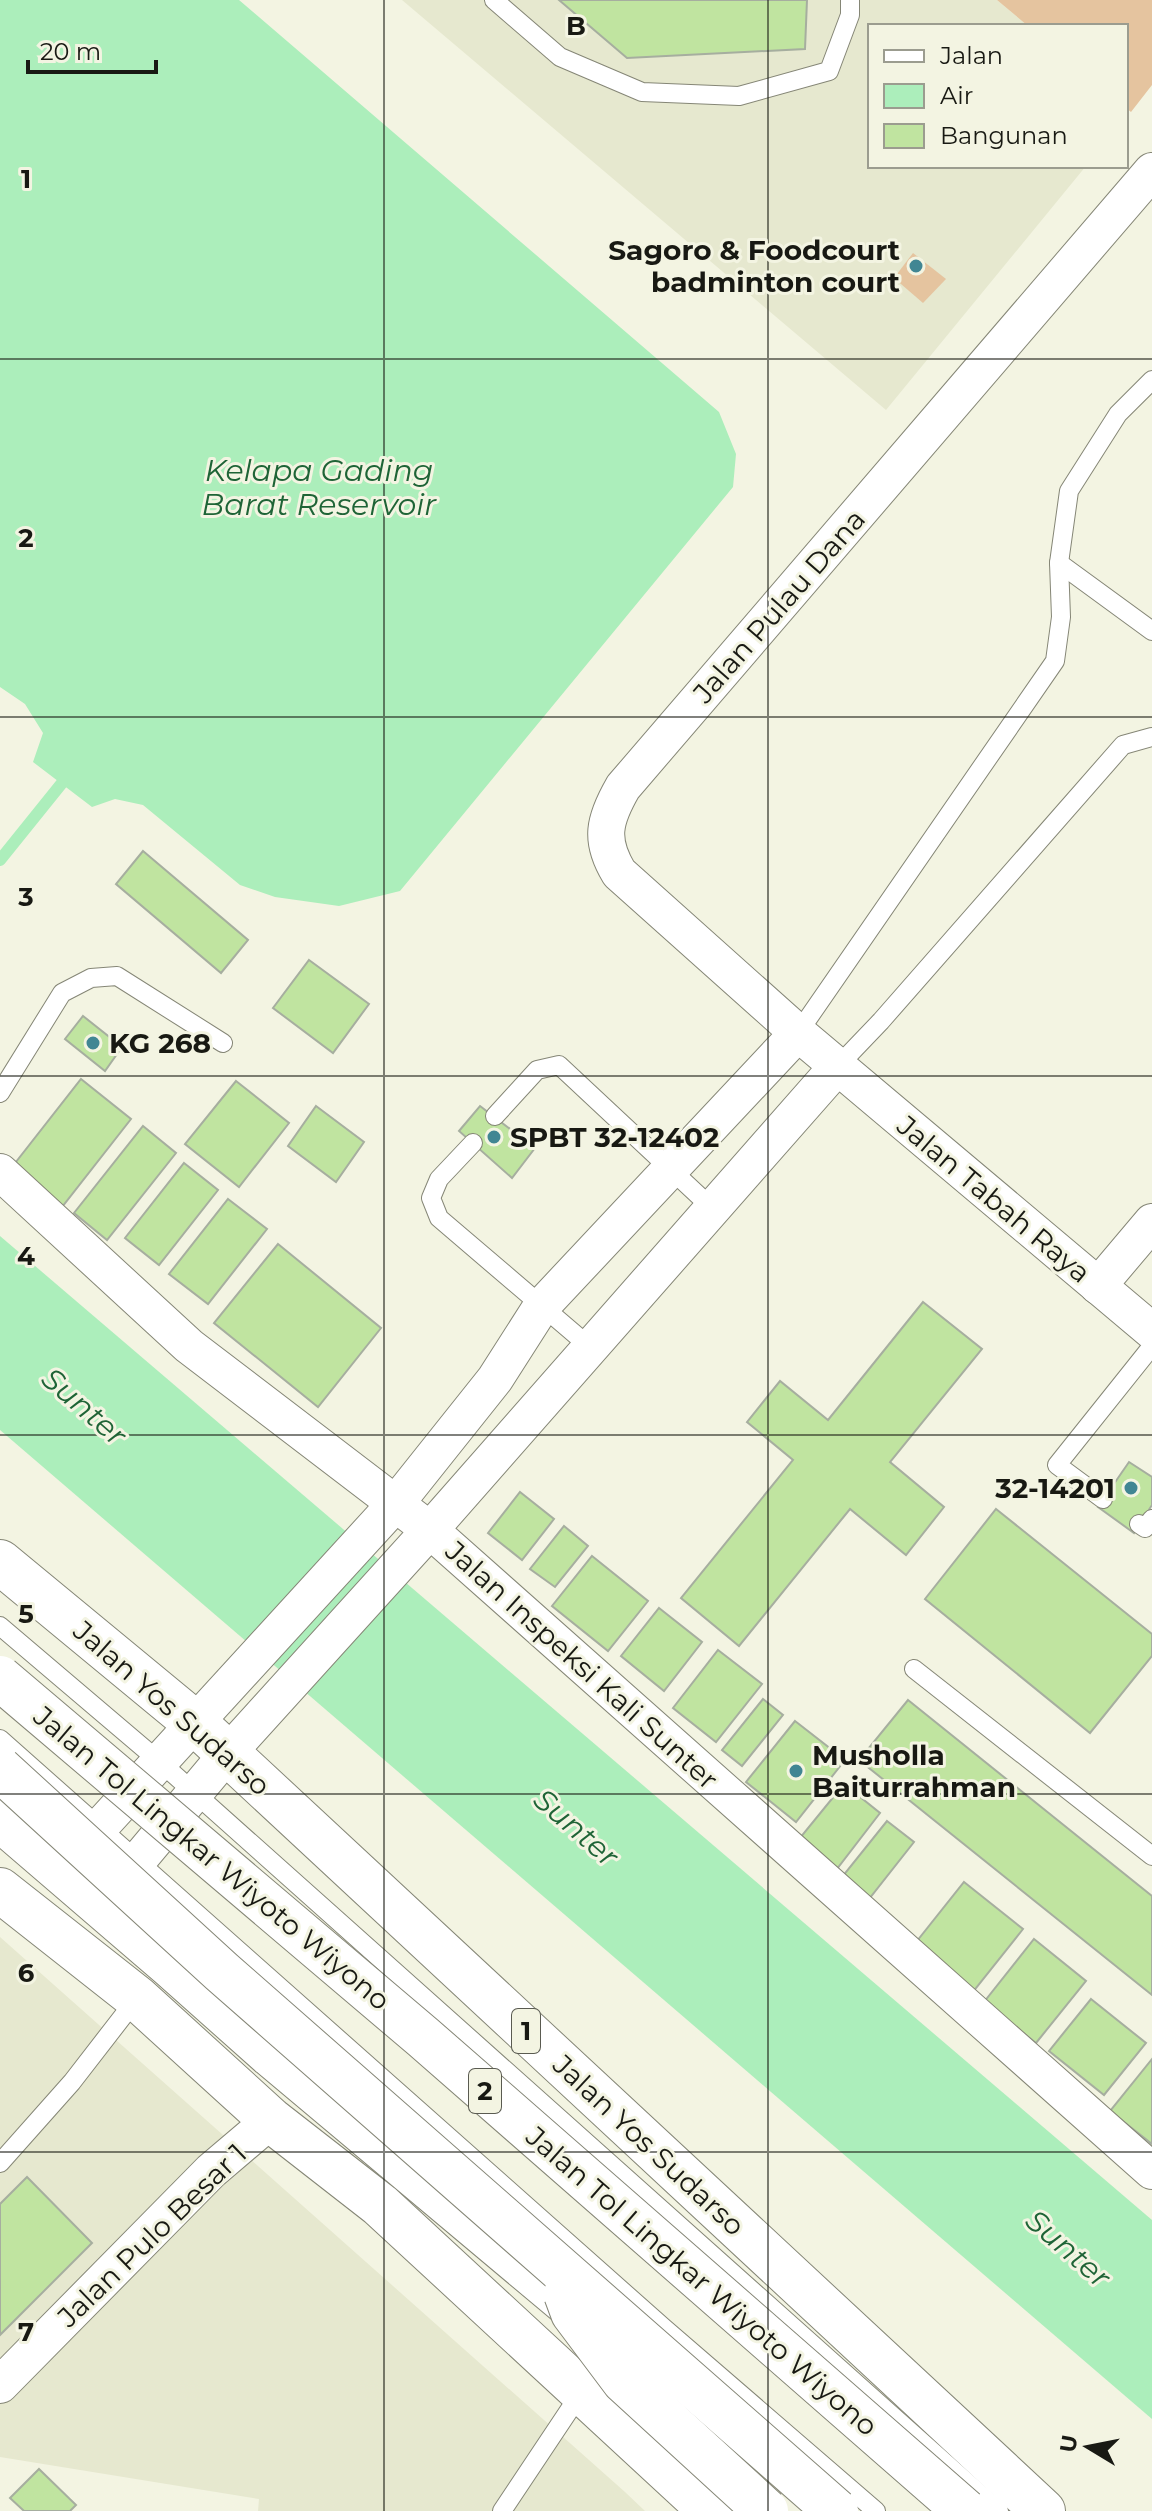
<svg xmlns="http://www.w3.org/2000/svg" width="1152" height="2511" font-family="Montserrat,sans-serif">
  <rect width="100%" height="100%" fill="#f3f4e2"/>
  <!-- built -->
  <g fill="#e6e8cf">
    <path d="M402,0H997L1028,26H870V166H1086L886,410Z"/>
    <path d="M0,1937L625,2492L645,2511H258L259,2499L0,2457Z"/>
  </g>
  <!-- green -->
  <g fill="#e5c49f">
    <path d="M997,0H1152V85L1131,112L1126,108V26H1028Z"/>
    <path d="M913,253L946,279L923,303L894,278Z"/>
  </g>
  <!-- water -->
  <g fill="#aceebb">
    <path d="M0,0H239L719,412L736,454L733,487L400,891L339,906L275,897L240,885L143,805L115,799L92,807L33,762L43,733L25,704L0,687Z"/>
    <path d="M0,1236L1152,2220V2419L0,1430Z"/>
  </g>
  <g fill="none" stroke-linecap="round" stroke-linejoin="round">
    <!-- stream -->
    <path stroke="#aceebb" stroke-width="12" d="M0,860L62,783"/>
  </g>
  <!-- building -->
  <g fill="#c0e4a0" stroke="#a6ae9f" stroke-width="2">
    <path d="M559,0H807L805,49L627,58Z"/>
    <path d="M143,851L248,940L221,973L116,884Z"/>
    <path d="M309,960L369,1004L333,1053L273,1008Z"/>
    <path d="M83,1016L122,1047L105,1071L65,1039Z"/>
    <path d="M81,1079L131,1119L62,1207L12,1167Z"/>
    <path d="M236,1081L289,1123L239,1187L185,1144Z"/>
    <path d="M316,1106L364,1142L336,1182L288,1146Z"/>
    <path d="M480,1106L535,1148L512,1178L459,1131Z"/>
    <path d="M143,1126L176,1153L107,1240L74,1213Z"/>
    <path d="M184,1163L218,1190L159,1265L125,1238Z"/>
    <path d="M228,1199L267,1229L208,1304L169,1274Z"/>
    <path d="M278,1244L381,1328L318,1407L214,1323Z"/>
    <path d="M923,1302L982,1349L890,1462L944,1507L906,1555L850,1509L739,1646L681,1598L793,1460L747,1422L780,1381L828,1420Z"/>
    <path d="M1129,1462L1152,1477V1505L1134,1533L1098,1507Z"/>
    <path d="M520,1492L554,1519L522,1560L488,1533Z"/>
    <path d="M996,1509L1152,1634V1656L1090,1733L925,1599Z"/>
    <path d="M564,1526L588,1546L555,1587L530,1569Z"/>
    <path d="M592,1556L648,1601L608,1651L552,1606Z"/>
    <path d="M659,1608L702,1642L664,1691L621,1656Z"/>
    <path d="M718,1650L762,1684L716,1742L673,1708Z"/>
    <path d="M763,1699L783,1715L742,1766L722,1750Z"/>
    <path d="M908,1700L1152,1896V1995L859,1760Z"/>
    <path d="M795,1721L845,1760L796,1822L746,1782Z"/>
    <path d="M844,1784L880,1813L833,1874L795,1844Z"/>
    <path d="M887,1821L914,1842L869,1899L842,1877Z"/>
    <path d="M964,1882L1023,1929L972,1993L913,1946Z"/>
    <path d="M1034,1939L1086,1981L1036,2043L984,2002Z"/>
    <path d="M1091,1999L1146,2043L1104,2095L1049,2051Z"/>
    <path d="M1152,2059V2144L1110,2111Z"/>
    <path d="M27,2177L92,2243L0,2335V2204Z"/>
    <path d="M39,2469L76,2505L70,2511H24L10,2498Z"/>
  </g>
  <g fill="none" stroke-linecap="round" stroke-linejoin="round">
    <defs>
      <g id="lane">
        <path d="M494,0L560,57L642,92L739,96L829,71L850,15V0"/>
        <path d="M1059,563L1152,631"/>
        <path d="M798,1033L1055,661L1061,617L1059,563L1069,491L1118,414L1152,380"/>
        <path d="M837,1067L881,1021L1123,745L1152,737"/>
        <path d="M0,1093L62,993L91,978L117,976L223,1043"/>
        <path d="M495,1116L537,1070L559,1065L712,1208"/>
        <path d="M473,1143L439,1179L431,1198L439,1218L590,1347"/>
        <path d="M1103,1499L1057,1465L1152,1346"/>
        <path d="M1139,1524L1145,1528L1152,1519"/>
        <path d="M0,1626L160,1762L999,2511"/>
        <path d="M914,1669L1152,1856"/>
        <path d="M0,1739L664,2328L876,2511"/>
        <path d="M0,2163L72,2082L137,1998"/>
        <path d="M502,2511L582,2391"/>
      </g>
      <g id="street">
        <path d="M1152,171L623,787C604,820 599,840 619,873L798,1033L1152,1331"/>
        <path d="M0,1172L189,1346L430,1530L1152,2171"/>
        <path d="M1098,1286L1152,1222"/>
        <path d="M65,1865L397,1502L495,1379L541,1307L798,1033"/>
        <path d="M104,1901L228,1753L430,1530L837,1067"/>
        <path d="M0,2385L211,2171L271,2120"/>
      </g>
      <g id="highway">
        <path d="M0,1562L195,1723L1043,2511"/>
        <path d="M0,1819L170,1965L271,2055L593,2325"/>
        <path d="M0,1890L137,1998L271,2120L380,2205L711,2511"/>
      </g>
    </defs>
    <!-- lane casing -->
    <use href="#lane" stroke="#858676" stroke-width="20"/>
    <!-- street casing -->
    <use href="#street" stroke="#858676" stroke-width="38"/>
    <!-- highway casing -->
    <use href="#highway" stroke="#858676" stroke-width="46"/>
    <!-- lane -->
    <use href="#lane" stroke="#fff" stroke-width="18"/>
    <!-- street -->
    <use href="#street" stroke="#fff" stroke-width="36"/>
    <!-- highway -->
    <use href="#highway" stroke="#fff" stroke-width="44"/>
    <defs>
      <g id="highway-bridge">
        <path d="M0,1678L423,2037L965,2511"/>
        <path d="M0,1769L222,1972L836,2511"/>
        <path d="M566,2294L573,2313L624,2381L766,2511"/>
      </g>
    </defs>
    <!-- highway-bridge casing -->
    <use href="#highway-bridge" stroke="#858676" stroke-width="46" stroke-linecap="butt"/>
    <!-- highway-bridge -->
    <use href="#highway-bridge" stroke="#fff" stroke-width="44"/>
  </g>
  <!-- grid -->
  <path fill="none" stroke="#181913" stroke-width="2" stroke-opacity="0.55" d="M384,0V2511M768,0V2511M0,359H1152M0,717H1152M0,1076H1152M0,1435H1152M0,1794H1152M0,2152H1152"/>
  <!-- markers -->
  <g fill="#418693" stroke="#f3f4e2" stroke-width="3">
    <circle cx="916" cy="266" r="8"/>
    <circle cx="93" cy="1043" r="8"/>
    <circle cx="494" cy="1137" r="8"/>
    <circle cx="1131" cy="1488" r="8"/>
    <circle cx="796" cy="1771" r="8"/>
  </g>
  <g text-anchor="middle" stroke-width="6" stroke-linejoin="round" paint-order="stroke">
    <!-- shield labels -->
    <g fill="#f3f4e2" stroke="#5a5b51" stroke-width="2">
      <rect x="512" y="2009" width="28" height="44" rx="6"/>
      <rect x="469" y="2069" width="32" height="44" rx="6"/>
    </g>
    <g font-size="26" font-weight="bold" fill="#181913">
      <text x="526" y="2040">1</text>
      <text x="485" y="2100">2</text>
    </g>
    <!-- poi labels -->
    <g font-size="28" font-weight="bold" fill="#181913" stroke="#f3f4e2" text-anchor="start">
      <text x="900" y="260" text-anchor="end">Sagoro &amp; Foodcourt<tspan x="900" dy="32">badminton court</tspan></text>
      <text x="109" y="1053">KG 268</text>
      <text x="510" y="1147">SPBT 32-12402</text>
      <text x="1115" y="1498" text-anchor="end">32-14201</text>
      <text x="812" y="1765">Musholla<tspan x="812" dy="32">Baiturrahman</tspan></text>
    </g>
    <!-- street labels -->
    <g font-size="28" fill="#181913" stroke="#f3f4e2">
      <text transform="translate(779 606) rotate(-49)" y="10">Jalan Pulau Dana</text>
      <text transform="translate(994 1199) rotate(40)" y="10">Jalan Tabah Raya</text>
      <text transform="translate(582 1665) rotate(42)" y="10">Jalan Inspeksi Kali Sunter</text>
      <text transform="translate(172 1708) rotate(41)" y="10">Jalan Yos Sudarso</text>
      <text transform="translate(212 1858) rotate(40)" y="10">Jalan Tol Lingkar Wiyoto Wiyono</text>
      <text transform="translate(649 2145) rotate(43)" y="10">Jalan Yos Sudarso</text>
      <text transform="translate(152 2235) rotate(-44)" y="10">Jalan Pulo Besar 1</text>
      <text transform="translate(702 2281) rotate(41)" y="10">Jalan Tol Lingkar Wiyoto Wiyono</text>
    </g>
    <!-- water labels -->
    <g font-size="30" font-style="italic" fill="#1e6436" stroke="#f3f4e2">
      <text x="319" y="481">Kelapa Gading<tspan x="319" dy="34">Barat Reservoir</tspan></text>
      <text transform="translate(84 1407) rotate(41)" y="10">Sunter</text>
      <text transform="translate(576 1828) rotate(41)" y="10">Sunter</text>
      <text transform="translate(1068 2249) rotate(41)" y="10">Sunter</text>
    </g>
  </g>
  <g font-size="26" text-anchor="middle" font-weight="bold" fill="#181913" stroke="#f3f4e2" stroke-width="6" stroke-linejoin="round" paint-order="stroke">
    <text x="576" y="35">B</text>
    <text x="26" y="188">1</text>
    <text x="26" y="547">2</text>
    <text x="26" y="906">3</text>
    <text x="26" y="1265">4</text>
    <text x="26" y="1623">5</text>
    <text x="26" y="1982">6</text>
    <text x="26" y="2341">7</text>
  </g>
  <!-- legend -->
  <rect x="868" y="24" width="260" height="144" fill="#f3f4e2" stroke="#9b9c8f" stroke-width="2"/>
  <rect x="884" y="50" width="40" height="12" fill="#ffffff" stroke="#9b9c8f" stroke-width="2"/>
  <text x="940" y="64" font-size="24" fill="#181913">Jalan</text>
  <rect x="884" y="84" width="40" height="24" fill="#aceebb" stroke="#9b9c8f" stroke-width="2"/>
  <text x="940" y="104" font-size="24" fill="#181913">Air</text>
  <rect x="884" y="124" width="40" height="24" fill="#c0e4a0" stroke="#9b9c8f" stroke-width="2"/>
  <text x="940" y="144" font-size="24" fill="#181913">Bangunan</text>
  <!-- north arrow -->
  <g transform="translate(1088 2447) rotate(280)" stroke="#f3f4e2" stroke-width="6" paint-order="stroke">
  <path d="M0-6L14 30L0 20L-14 30Z" fill="#181913"/>
  <text y="-12" font-size="22" font-weight="bold" text-anchor="middle" fill="#181913">U</text>
  </g>
  <!-- scale -->
  <path d="M28 60v12h128v-12" fill="none" stroke="#181913" stroke-width="4"/>
  <text x="40" y="60" font-size="24" fill="#181913" stroke="#f3f4e2" stroke-width="6" paint-order="stroke">20 m</text>
</svg>
